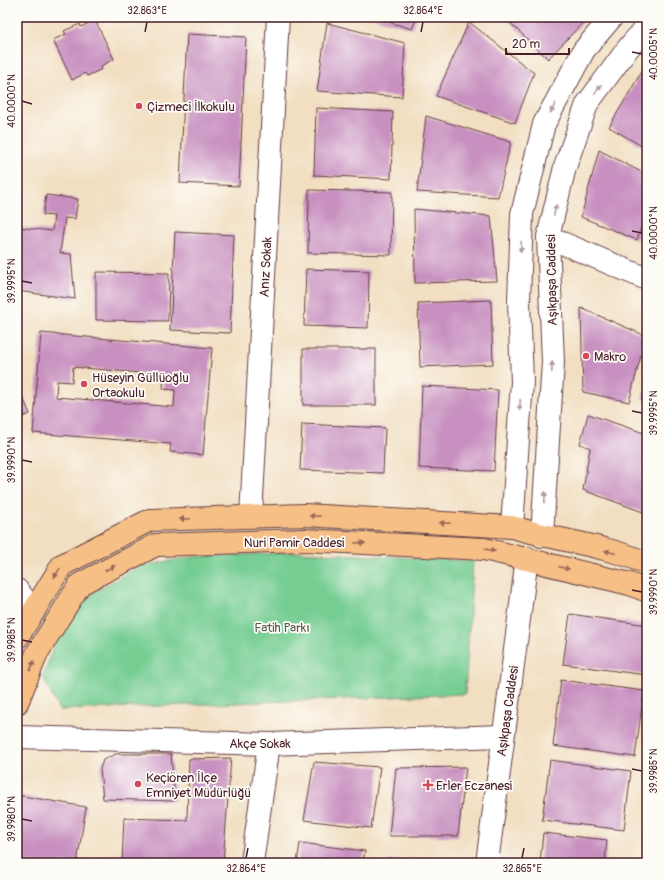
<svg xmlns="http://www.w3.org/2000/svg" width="664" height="880" font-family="Pangolin,sans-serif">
  <rect width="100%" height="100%" fill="#fdfcf7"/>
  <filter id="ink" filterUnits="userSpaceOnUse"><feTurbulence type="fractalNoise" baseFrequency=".025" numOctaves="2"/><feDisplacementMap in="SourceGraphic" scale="8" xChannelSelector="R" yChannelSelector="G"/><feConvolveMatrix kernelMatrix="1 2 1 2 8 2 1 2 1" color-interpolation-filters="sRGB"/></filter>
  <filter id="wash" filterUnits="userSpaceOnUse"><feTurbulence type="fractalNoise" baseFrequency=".012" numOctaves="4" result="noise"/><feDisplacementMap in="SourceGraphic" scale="16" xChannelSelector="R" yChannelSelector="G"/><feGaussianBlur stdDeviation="0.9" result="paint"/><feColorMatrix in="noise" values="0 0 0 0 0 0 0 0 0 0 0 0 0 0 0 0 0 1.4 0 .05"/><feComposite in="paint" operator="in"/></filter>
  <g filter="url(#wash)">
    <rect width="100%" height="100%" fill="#f2dfc2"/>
    <!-- green -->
    <path fill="#75cd92" stroke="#60765e" d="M300,552L473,561L465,694L59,710L43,677L57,636L88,596L137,567L192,557Z"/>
    <g id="blocks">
      <!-- building -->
      <g fill="#c890c0" fill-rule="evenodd">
        <path d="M372,17H417L412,29Z"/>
        <path d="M504,17H588L548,59Z"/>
        <path d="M95,20L114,59L101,66L102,69L87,76L85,73L72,80L53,40L66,34L64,31L80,24L81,27Z"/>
        <path d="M469,22L534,73L515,123L436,96Z"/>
        <path d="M327,23L405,43L402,97L317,91Z"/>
        <path d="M187,34L246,37L239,186L180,183Z"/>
        <path d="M645,66L647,67V149L609,127Z"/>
        <path d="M316,108L393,112L391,179L314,175Z"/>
        <path d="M426,116L511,142L498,197L417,192Z"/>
        <path d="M599,150L647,175V210L637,240L581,217Z"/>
        <path d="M309,190L392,192L391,255L308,253Z"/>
        <path d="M46,195L78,199L75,219L65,218L60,253L71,254L75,299L17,291V227L52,231L54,216L43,215Z"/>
        <path d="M414,209L491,216L497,281L415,283Z"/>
        <path d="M175,232L234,235L230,333L170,330Z"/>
        <path d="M306,269L369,271L368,328L304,326Z"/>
        <path d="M96,272L169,273L168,321L96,320Z"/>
        <path d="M491,300L493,364L420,367L418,303Z"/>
        <path d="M581,308L646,336L629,402L583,392Z"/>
        <path d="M41,333L212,348L203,455L170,452L171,444L33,433ZM73,367L164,375L163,389L175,390L174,407L56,397L57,381L72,382Z"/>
        <rect x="303" y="349" width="73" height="56"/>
        <path d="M17,383L30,414L17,419Z"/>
        <path d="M647,383V401L642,399Z"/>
        <path d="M422,386L498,390L494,471L419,468Z"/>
        <path d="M588,414L647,434V501L643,512L583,490L590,448L580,444Z"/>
        <path d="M302,424L385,428L383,473L300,470Z"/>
        <path d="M570,614L647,625L646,675L563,664Z"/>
        <path d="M561,680L644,691L635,757L553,746Z"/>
        <path d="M116,754H171L175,801L103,799L100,769L103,760Z"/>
        <path d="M231,758L223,863H122L124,818L187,820L189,759Z"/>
        <path d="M550,760L631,771L624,830L542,820Z"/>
        <path d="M314,762L380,767L371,828L304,820Z"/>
        <path d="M466,767L458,836H389L396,768Z"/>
        <path d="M17,795L86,807L77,863H17Z"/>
        <path d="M543,833L607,840L605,863H540Z"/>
        <path d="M300,843L365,851L363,863H297Z"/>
        <path d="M389,860L408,862V863H388Z"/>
      </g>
    </g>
  </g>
  <g filter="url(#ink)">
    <use href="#blocks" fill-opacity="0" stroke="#633c42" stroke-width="1"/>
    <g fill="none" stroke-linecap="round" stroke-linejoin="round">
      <defs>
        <g id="minor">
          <path d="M548,237L647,279"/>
          <path d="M251,516L278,17"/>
          <path d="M512,527L522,382L519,301L522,214L544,124L584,50L612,17"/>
          <path d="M542,536L553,362L548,237L565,167L587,104L629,47L647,26"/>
          <path d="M17,590L34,611"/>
          <path d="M17,737L269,744L503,736"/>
          <path d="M252,863L269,744"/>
          <path d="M487,863L527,558"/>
        </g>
        <g id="primary">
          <path d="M17,638L62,565L150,520L305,515L512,527C556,540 604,545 647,563"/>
          <path d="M17,703L37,653L80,584L156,545L304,540L484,549L630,584L647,591"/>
        </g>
      </defs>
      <!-- minor casing -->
      <use href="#minor" stroke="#633c42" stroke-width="24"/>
      <!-- primary casing -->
      <use href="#primary" stroke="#633c42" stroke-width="24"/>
      <!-- minor -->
      <use href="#minor" stroke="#fff" stroke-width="22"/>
      <!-- primary -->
      <use href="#primary" stroke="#f5bf86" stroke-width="22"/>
    </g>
    <!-- one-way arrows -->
    <defs><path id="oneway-solid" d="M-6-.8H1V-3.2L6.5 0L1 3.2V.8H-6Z"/></defs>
    <g fill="#ae9aa0">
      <use href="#oneway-solid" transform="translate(598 89) rotate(-54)"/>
      <use href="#oneway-solid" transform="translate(553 108) rotate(118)"/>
      <use href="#oneway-solid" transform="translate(555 210) rotate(-77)"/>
      <use href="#oneway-solid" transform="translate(521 247) rotate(92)"/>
      <use href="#oneway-solid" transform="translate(552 367) rotate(-87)"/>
      <use href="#oneway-solid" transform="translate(520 405) rotate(94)"/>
      <use href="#oneway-solid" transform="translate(545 497) rotate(-87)"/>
    </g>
    <g fill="#976754">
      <use href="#oneway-solid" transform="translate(315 516) rotate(-177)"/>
      <use href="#oneway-solid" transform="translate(185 519) rotate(178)"/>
      <use href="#oneway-solid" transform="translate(445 523) rotate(-177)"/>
      <use href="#oneway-solid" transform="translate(360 543) rotate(3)"/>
      <use href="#oneway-solid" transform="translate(490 550) rotate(12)"/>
      <use href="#oneway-solid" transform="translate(610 552) rotate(-165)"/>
      <use href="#oneway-solid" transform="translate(110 568) rotate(-27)"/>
      <use href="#oneway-solid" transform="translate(564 568) rotate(14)"/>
      <use href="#oneway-solid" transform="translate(57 573) rotate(122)"/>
      <use href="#oneway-solid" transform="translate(32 666) rotate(-68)"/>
    </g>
  </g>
  <!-- ticks -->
  <path fill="none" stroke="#4a1f2b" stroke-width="1.5" d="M145,32L147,22M421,32L423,22M632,52L642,54M22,101L32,104M632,231L642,233M22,281L32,283M632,411L642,413M22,460L32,462M632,590L642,592M22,640L32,642M632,769L642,771M22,819L32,821M246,858L248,848M522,858L524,848"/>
  <!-- markers -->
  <g fill="#d1495b" stroke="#fdfcf7" stroke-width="1.5">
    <circle cx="139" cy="106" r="4"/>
    <circle cx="586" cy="356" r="4"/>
    <circle cx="84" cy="384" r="4"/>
    <circle cx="138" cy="784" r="4"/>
    <path d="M426 779h4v4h4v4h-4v4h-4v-4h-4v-4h4z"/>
  </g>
  <g text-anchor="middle" stroke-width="3.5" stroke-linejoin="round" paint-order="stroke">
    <!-- poi labels -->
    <g font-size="13" fill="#4a1f2b" stroke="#fdfcf7" text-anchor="start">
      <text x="147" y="111">Çizmeci İlkokulu</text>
      <text x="594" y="361">Makro</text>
      <text x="92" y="382">Hüseyin Güllüoğlu<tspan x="92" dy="15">Ortaokulu</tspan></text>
      <text x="146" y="782">Keçiören İlçe<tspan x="146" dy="15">Emniyet Müdürlüğü</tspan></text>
      <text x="436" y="790">Erler Eczanesi</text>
    </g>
    <!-- street labels -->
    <g font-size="13" fill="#4a1f2b" stroke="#fdfcf7">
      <text transform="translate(265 267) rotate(-87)" y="5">Anız Sokak</text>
      <text transform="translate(551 280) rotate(-91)" y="5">Aşıkpaşa Caddesi</text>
      <text x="294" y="547">Nuri Pamir Caddesi</text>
      <text transform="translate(507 711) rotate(-82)" y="5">Aşıkpaşa Caddesi</text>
      <text x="260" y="748">Akçe Sokak</text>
    </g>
    <!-- park labels -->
    <g font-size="13" fill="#595c4f" stroke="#fdfcf7">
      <text x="282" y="632">Fatih Parkı</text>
    </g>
  </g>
  <!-- margin -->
  <rect width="664" height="880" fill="none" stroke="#fdfcf7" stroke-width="44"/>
  <!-- scale -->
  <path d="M506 48v6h63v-6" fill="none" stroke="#4a1f2b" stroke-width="2"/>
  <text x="512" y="48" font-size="12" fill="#4a1f2b" stroke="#fdfcf7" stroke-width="3" paint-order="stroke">20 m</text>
  <rect x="22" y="22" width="620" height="836" fill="none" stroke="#4a1f2b" stroke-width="1.5"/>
  <g font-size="10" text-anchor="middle" fill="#4a1f2b">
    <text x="147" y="14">32.863°E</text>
    <text x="423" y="14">32.864°E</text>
    <text transform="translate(653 54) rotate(-90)" y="4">40.0005°N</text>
    <text transform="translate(11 101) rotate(-90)" y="4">40.0000°N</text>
    <text transform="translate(653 233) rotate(-90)" y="4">40.0000°N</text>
    <text transform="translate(11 281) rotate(-90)" y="4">39.9995°N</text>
    <text transform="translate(653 413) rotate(-90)" y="4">39.9995°N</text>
    <text transform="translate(11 460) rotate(-90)" y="4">39.9990°N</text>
    <text transform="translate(653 592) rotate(-90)" y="4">39.9990°N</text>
    <text transform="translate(11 640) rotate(-90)" y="4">39.9985°N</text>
    <text transform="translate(653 771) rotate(-90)" y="4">39.9985°N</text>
    <text transform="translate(11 819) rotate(-90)" y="4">39.9980°N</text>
    <text x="246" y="872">32.864°E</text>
    <text x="522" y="872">32.865°E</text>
  </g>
</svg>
